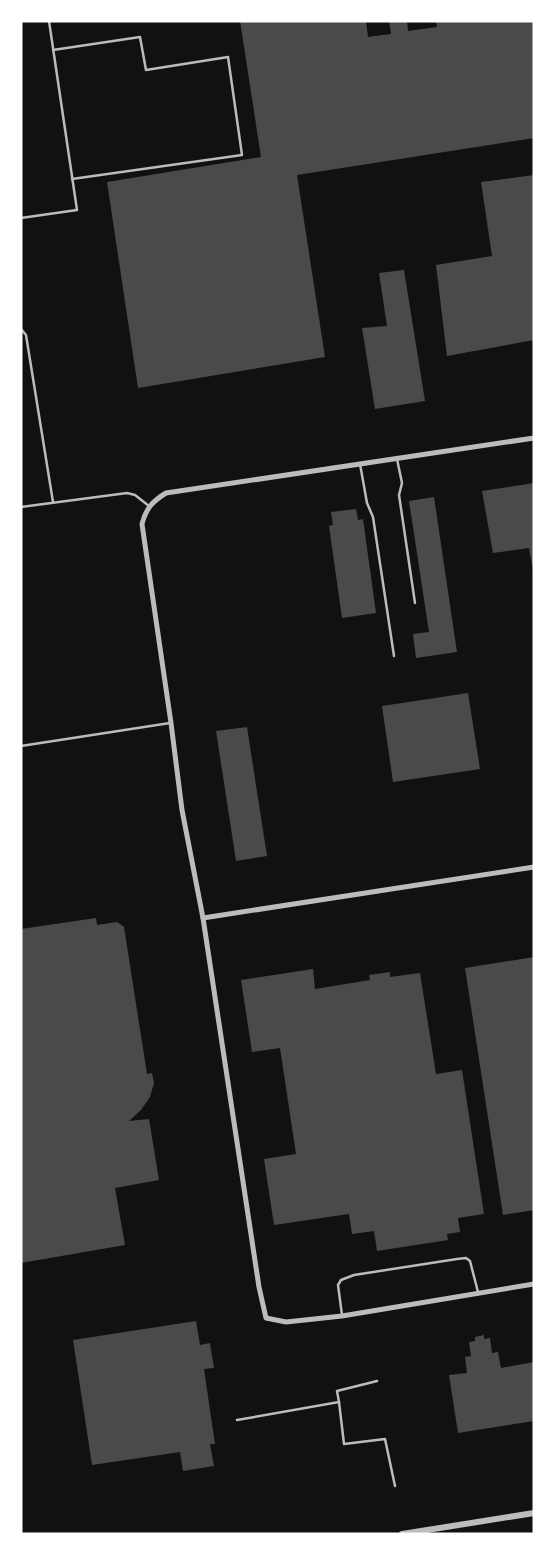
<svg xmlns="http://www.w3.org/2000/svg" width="555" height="1555" font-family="'Public Sans',sans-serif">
  <rect width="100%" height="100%" fill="#111"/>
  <!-- building -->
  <g fill="#4a4a4a">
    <path d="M240,21H366L368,37L391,34L389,21H407L408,31L437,27L436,21H534V138L297,175L325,357L138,388L107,182L261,157Z"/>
    <path d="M534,175V340L447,356L436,265L492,256L481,182Z"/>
    <path d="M404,270L425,401L375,409L362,328L387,326L379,273Z"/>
    <path d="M534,483V570H533L529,548L493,553L482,491Z"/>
    <path d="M434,497L457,652L416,658L413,634L429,632L409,501Z"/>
    <path d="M356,509L358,520L363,519L376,613L342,618L329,526L333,525L331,512Z"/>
    <path d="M468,693L480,769L393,782L382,706Z"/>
    <path d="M247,727L267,856L236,861L216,731Z"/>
    <path d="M96,918L97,925L117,922L124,927L147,1074L152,1073L154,1083L150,1097L141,1110L129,1121L149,1119L159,1180L115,1188L125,1245L21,1263V929Z"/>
    <path d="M534,957V1210L503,1215L465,968Z"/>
    <path d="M313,969L315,989L370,980L369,975L390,972V977L420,973L436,1074L462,1070L484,1214L458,1218L460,1232L447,1234L448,1240L377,1251L374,1231L352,1234L349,1214L274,1225L264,1159L296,1154L280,1048L252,1052L241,980Z"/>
    <path d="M196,1321L200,1345L210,1343L214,1368L204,1369L215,1444H210L214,1466L183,1471L180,1452L92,1465L73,1340Z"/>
    <path d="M484,1335V1339L490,1338L492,1353L498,1352L501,1368L534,1362V1421L458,1433L449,1375L467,1373L465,1357L471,1356L469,1342L475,1341V1337Z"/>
  </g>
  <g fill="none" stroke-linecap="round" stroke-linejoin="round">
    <!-- service -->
    <g stroke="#bcbcbc" stroke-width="2.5">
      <path d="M53,50L140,37L146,70L228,57L242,155L72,179"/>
      <path d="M21,218L77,210L49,21"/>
      <path d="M21,329L26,335L53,502"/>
      <path d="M397,459L402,483L399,495L415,603"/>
      <path d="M360,464L367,503L373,517L394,656"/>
      <path d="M21,507L127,493L135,495L149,506"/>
      <path d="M21,746L170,723"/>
      <path d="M342,1315L338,1285L341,1280L354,1275L457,1259L466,1258L470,1261L478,1292"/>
      <path d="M339,1402L344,1444L385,1439L395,1486"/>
      <path d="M237,1420L339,1402L337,1391L377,1381"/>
    </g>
    <!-- minor -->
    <g stroke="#bcbcbc" stroke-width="5">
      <path d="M534,438L166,493C153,501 146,508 142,524L171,723L182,810L203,918L259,1287L266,1318L286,1322L342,1316L534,1284"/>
      <path d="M203,918L534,867"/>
    </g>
    <!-- tertiary -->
    <path stroke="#bcbcbc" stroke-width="6" d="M402,1534L534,1513"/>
  </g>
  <!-- border -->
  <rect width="555" height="1555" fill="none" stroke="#ffffff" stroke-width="45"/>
</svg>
